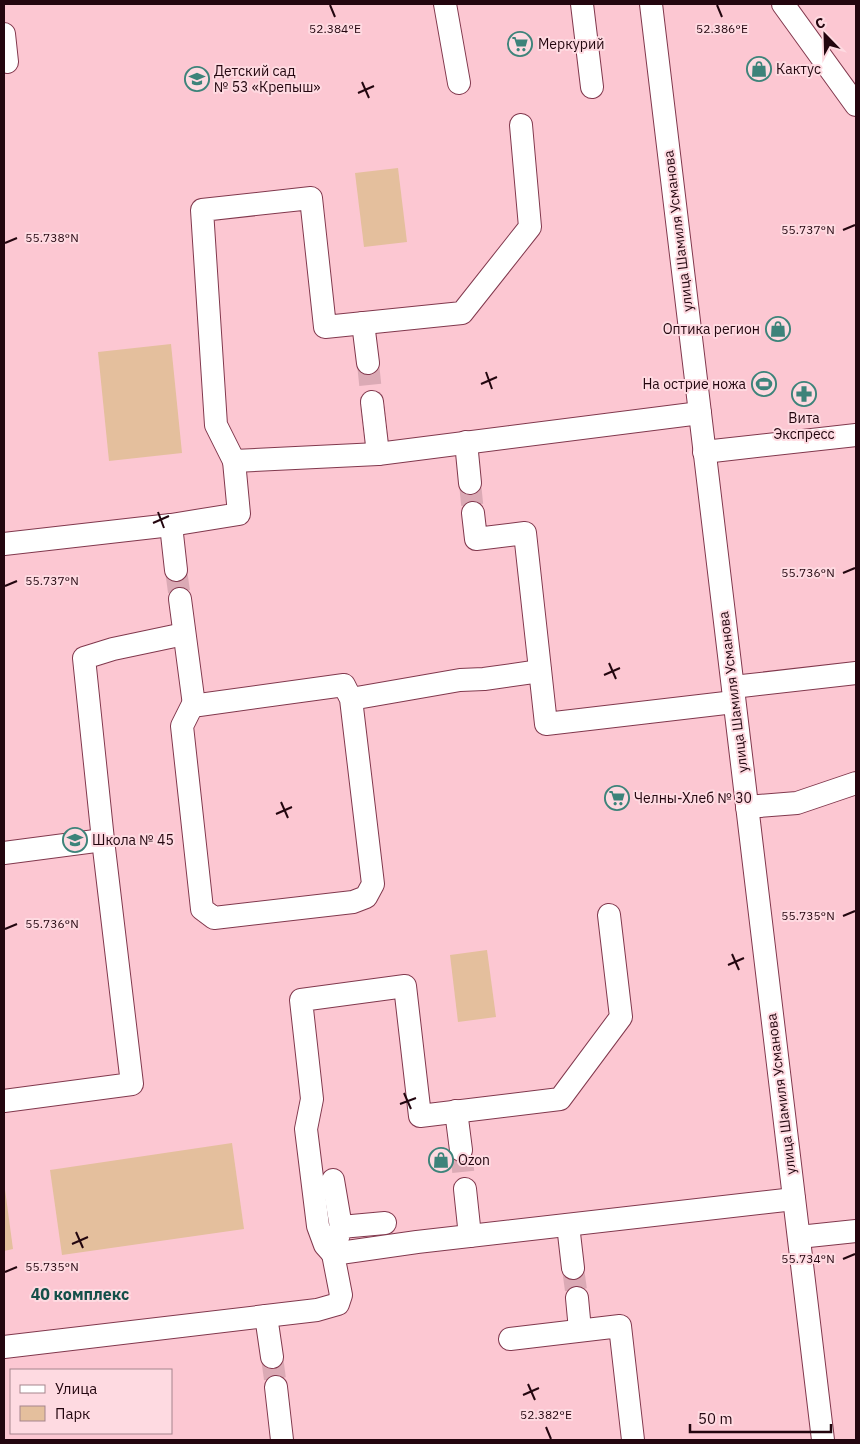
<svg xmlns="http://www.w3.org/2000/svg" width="860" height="1444" font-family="'IBM Plex Sans',sans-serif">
  <rect width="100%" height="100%" fill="#fcc7d2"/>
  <!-- green -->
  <g fill="#e4bf9d">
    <path d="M398,168L407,242L364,247L355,173Z"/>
    <path d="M171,344L182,453L109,461L98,352Z"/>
    <path d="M487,950L496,1017L458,1022L450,955Z"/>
    <path d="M232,1143L244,1229L62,1255L50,1170Z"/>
    <path d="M4,1182L13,1249L4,1251Z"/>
  </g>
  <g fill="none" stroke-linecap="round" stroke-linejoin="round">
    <!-- minor-tunnel -->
    <g stroke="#dbaab5" stroke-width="22" stroke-dasharray="22 11" stroke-linecap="butt">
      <path d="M368,363L372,402"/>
      <path d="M470,483L473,513"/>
      <path d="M176,570L180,599"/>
      <path d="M461,1150L465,1189"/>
      <path d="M573,1268L577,1298"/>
      <path d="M272,1357L276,1387"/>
    </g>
    <defs>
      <g id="minor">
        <path d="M445,4L459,83"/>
        <path d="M582,4L592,87"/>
        <path d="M651,4L823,1440"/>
        <path d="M783,4L856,105"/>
        <path d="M4,34L7,62"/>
        <path d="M363,323L368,363"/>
        <path d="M372,402L378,454"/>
        <path d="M466,442L470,483"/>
        <path d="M704,452L856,435"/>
        <path d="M234,461L216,425L202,210L311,198L325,327L462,313L530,227L521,125"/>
        <path d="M473,513L476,539L525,533L546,724L734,702"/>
        <path d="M171,525L176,570"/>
        <path d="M4,544L171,525L239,514L234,461L378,454L700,413"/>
        <path d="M180,599L194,705"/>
        <path d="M733,687L856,673"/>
        <path d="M351,699L344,685L192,706L182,726L202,909L214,918L353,902L366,897L373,884L351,699L460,680L484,679L540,671"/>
        <path d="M747,807L797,803L856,783"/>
        <path d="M4,853L103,840"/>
        <path d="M4,1101L132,1084L103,840L84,658L113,649L184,634"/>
        <path d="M456,1111L461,1150"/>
        <path d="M333,1180L341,1227"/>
        <path d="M465,1189L470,1236"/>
        <path d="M385,1223L341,1227L333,1254L325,1245L318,1226L306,1129L312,1099L301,1000L405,986L420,1116L560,1099L621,1017L609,915"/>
        <path d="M568,1225L573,1268"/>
        <path d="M799,1237L856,1231"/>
        <path d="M577,1298L580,1330"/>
        <path d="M266,1316L272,1357"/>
        <path d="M510,1339L620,1326L633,1440"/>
        <path d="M4,1347L317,1310L338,1304L341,1295L333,1254L417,1242L794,1199"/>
        <path d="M276,1387L282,1440"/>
      </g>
    </defs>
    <!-- minor casing -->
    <use href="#minor" stroke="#81384d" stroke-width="24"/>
    <!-- minor -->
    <use href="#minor" stroke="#fff" stroke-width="22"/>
  </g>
  <!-- ticks -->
  <path fill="none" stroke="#23060f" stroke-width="2" d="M330,5L335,17M717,5L722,17M362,82L369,98M358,93L374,86M843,230L855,225M5,243L17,238M486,372L492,389M481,384L497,377M158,512L164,528M153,523L169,516M843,573L855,568M5,586L17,581M609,663L616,679M604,675L620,668M281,802L288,818M276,814L292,807M843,916L855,911M5,929L17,924M732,954L739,970M728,965L744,958M404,1093L411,1109M400,1104L416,1098M76,1232L83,1248M72,1244L88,1237M843,1259L855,1254M5,1272L17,1267M528,1384L535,1400M523,1395L539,1388M546,1427L551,1439"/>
  <!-- icons -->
  <defs>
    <symbol id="supermarket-ring" viewBox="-11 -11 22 22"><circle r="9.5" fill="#fedae1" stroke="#3d837a" stroke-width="1.5"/><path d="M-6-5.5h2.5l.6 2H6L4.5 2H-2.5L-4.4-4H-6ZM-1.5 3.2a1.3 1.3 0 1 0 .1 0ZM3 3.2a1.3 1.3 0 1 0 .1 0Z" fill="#3d837a"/></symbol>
    <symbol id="shop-ring" viewBox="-11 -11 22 22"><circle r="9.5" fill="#fedae1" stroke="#3d837a" stroke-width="1.5"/><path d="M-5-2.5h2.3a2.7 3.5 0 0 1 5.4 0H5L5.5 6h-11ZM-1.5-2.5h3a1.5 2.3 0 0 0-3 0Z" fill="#3d837a"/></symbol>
    <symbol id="school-ring" viewBox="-11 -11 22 22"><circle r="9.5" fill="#fedae1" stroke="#3d837a" stroke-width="1.5"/><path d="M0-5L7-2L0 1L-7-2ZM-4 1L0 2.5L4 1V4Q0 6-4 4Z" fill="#3d837a"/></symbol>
    <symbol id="stadium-ring" viewBox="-11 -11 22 22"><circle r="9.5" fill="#fedae1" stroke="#3d837a" stroke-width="1.5"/><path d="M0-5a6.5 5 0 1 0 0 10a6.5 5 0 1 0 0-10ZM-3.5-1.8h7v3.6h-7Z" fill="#3d837a"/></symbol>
    <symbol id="pharmacy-ring" viewBox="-11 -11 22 22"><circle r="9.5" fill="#fedae1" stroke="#3d837a" stroke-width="1.5"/><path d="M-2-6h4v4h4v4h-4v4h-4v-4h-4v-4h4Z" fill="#3d837a"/></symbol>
  </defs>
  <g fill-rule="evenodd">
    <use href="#supermarket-ring" x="506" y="30" width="28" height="28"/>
    <use href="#shop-ring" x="745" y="55" width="28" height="28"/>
    <use href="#school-ring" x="183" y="65" width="28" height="28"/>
    <use href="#shop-ring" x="764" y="315" width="28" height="28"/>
    <use href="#stadium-ring" x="750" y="370" width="28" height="28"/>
    <use href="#pharmacy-ring" x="790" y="380" width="28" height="28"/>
    <use href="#supermarket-ring" x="603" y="784" width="28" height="28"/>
    <use href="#school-ring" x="61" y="826" width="28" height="28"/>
    <use href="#shop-ring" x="427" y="1146" width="28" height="28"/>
  </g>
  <g text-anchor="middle" stroke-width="4" stroke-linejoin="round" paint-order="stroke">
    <!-- poi labels -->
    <g font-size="14" fill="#23060f" stroke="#fedae1" text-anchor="start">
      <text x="538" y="49">Меркурий</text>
      <text x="776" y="74">Кактус</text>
      <text x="214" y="76">Детский сад<tspan x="214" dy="16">№ 53 «Крепыш»</tspan></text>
      <text x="760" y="334" text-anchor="end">Оптика регион</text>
      <text x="746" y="389" text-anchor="end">На острие ножа</text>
      <text x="804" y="423" text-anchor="middle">Вита<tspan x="804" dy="16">Экспресс</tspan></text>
      <text x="634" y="803">Челны-Хлеб № 30</text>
      <text x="92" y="845">Школа № 45</text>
      <text x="458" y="1165">Ozon</text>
    </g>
    <!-- street labels -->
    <g font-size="14" fill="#23060f" stroke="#fedae1">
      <text transform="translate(678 231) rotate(-97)" y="5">улица Шамиля Усманова</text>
      <text transform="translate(733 692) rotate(-97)" y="5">улица Шамиля Усманова</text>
      <text transform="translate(781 1094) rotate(-97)" y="5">улица Шамиля Усманова</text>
    </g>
    <!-- quarter labels -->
    <g font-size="16" font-weight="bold" fill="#144f49" stroke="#fedae1">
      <text x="80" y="1300">40 комплекс</text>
    </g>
  </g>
  <g font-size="12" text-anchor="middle" fill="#23060f" stroke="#fedae1" stroke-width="4" stroke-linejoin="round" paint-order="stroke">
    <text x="335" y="33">52.384°E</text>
    <text x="722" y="33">52.386°E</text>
    <text x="808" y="234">55.737°N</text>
    <text x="52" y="242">55.738°N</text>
    <text x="808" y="577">55.736°N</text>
    <text x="52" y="585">55.737°N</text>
    <text x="808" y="920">55.735°N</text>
    <text x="52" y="928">55.736°N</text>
    <text x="808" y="1263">55.734°N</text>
    <text x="52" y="1271">55.735°N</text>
    <text x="546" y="1419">52.382°E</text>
  </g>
  <!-- border -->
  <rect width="860" height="1444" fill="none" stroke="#23060f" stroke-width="10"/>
  <!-- legend -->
  <rect x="10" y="1369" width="162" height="65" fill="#fedae1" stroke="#a6858d"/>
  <rect x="20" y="1385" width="25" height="8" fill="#ffffff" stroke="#a6858d"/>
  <text x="55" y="1394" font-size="15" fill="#23060f">Улица</text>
  <rect x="20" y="1406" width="25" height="15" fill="#e4bf9d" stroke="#a6858d"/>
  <text x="55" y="1419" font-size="15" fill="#23060f">Парк</text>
  <!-- north arrow -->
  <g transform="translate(825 35) rotate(337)" stroke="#fedae1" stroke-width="4" paint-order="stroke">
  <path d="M0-4L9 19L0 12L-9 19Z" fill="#23060f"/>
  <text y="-8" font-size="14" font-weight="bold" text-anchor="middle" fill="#23060f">С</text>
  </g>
  <!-- scale -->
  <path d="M690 1424v8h141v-8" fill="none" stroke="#23060f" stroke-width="2.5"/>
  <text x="698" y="1424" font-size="15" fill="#23060f" stroke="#fedae1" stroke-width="4" paint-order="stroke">50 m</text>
</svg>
